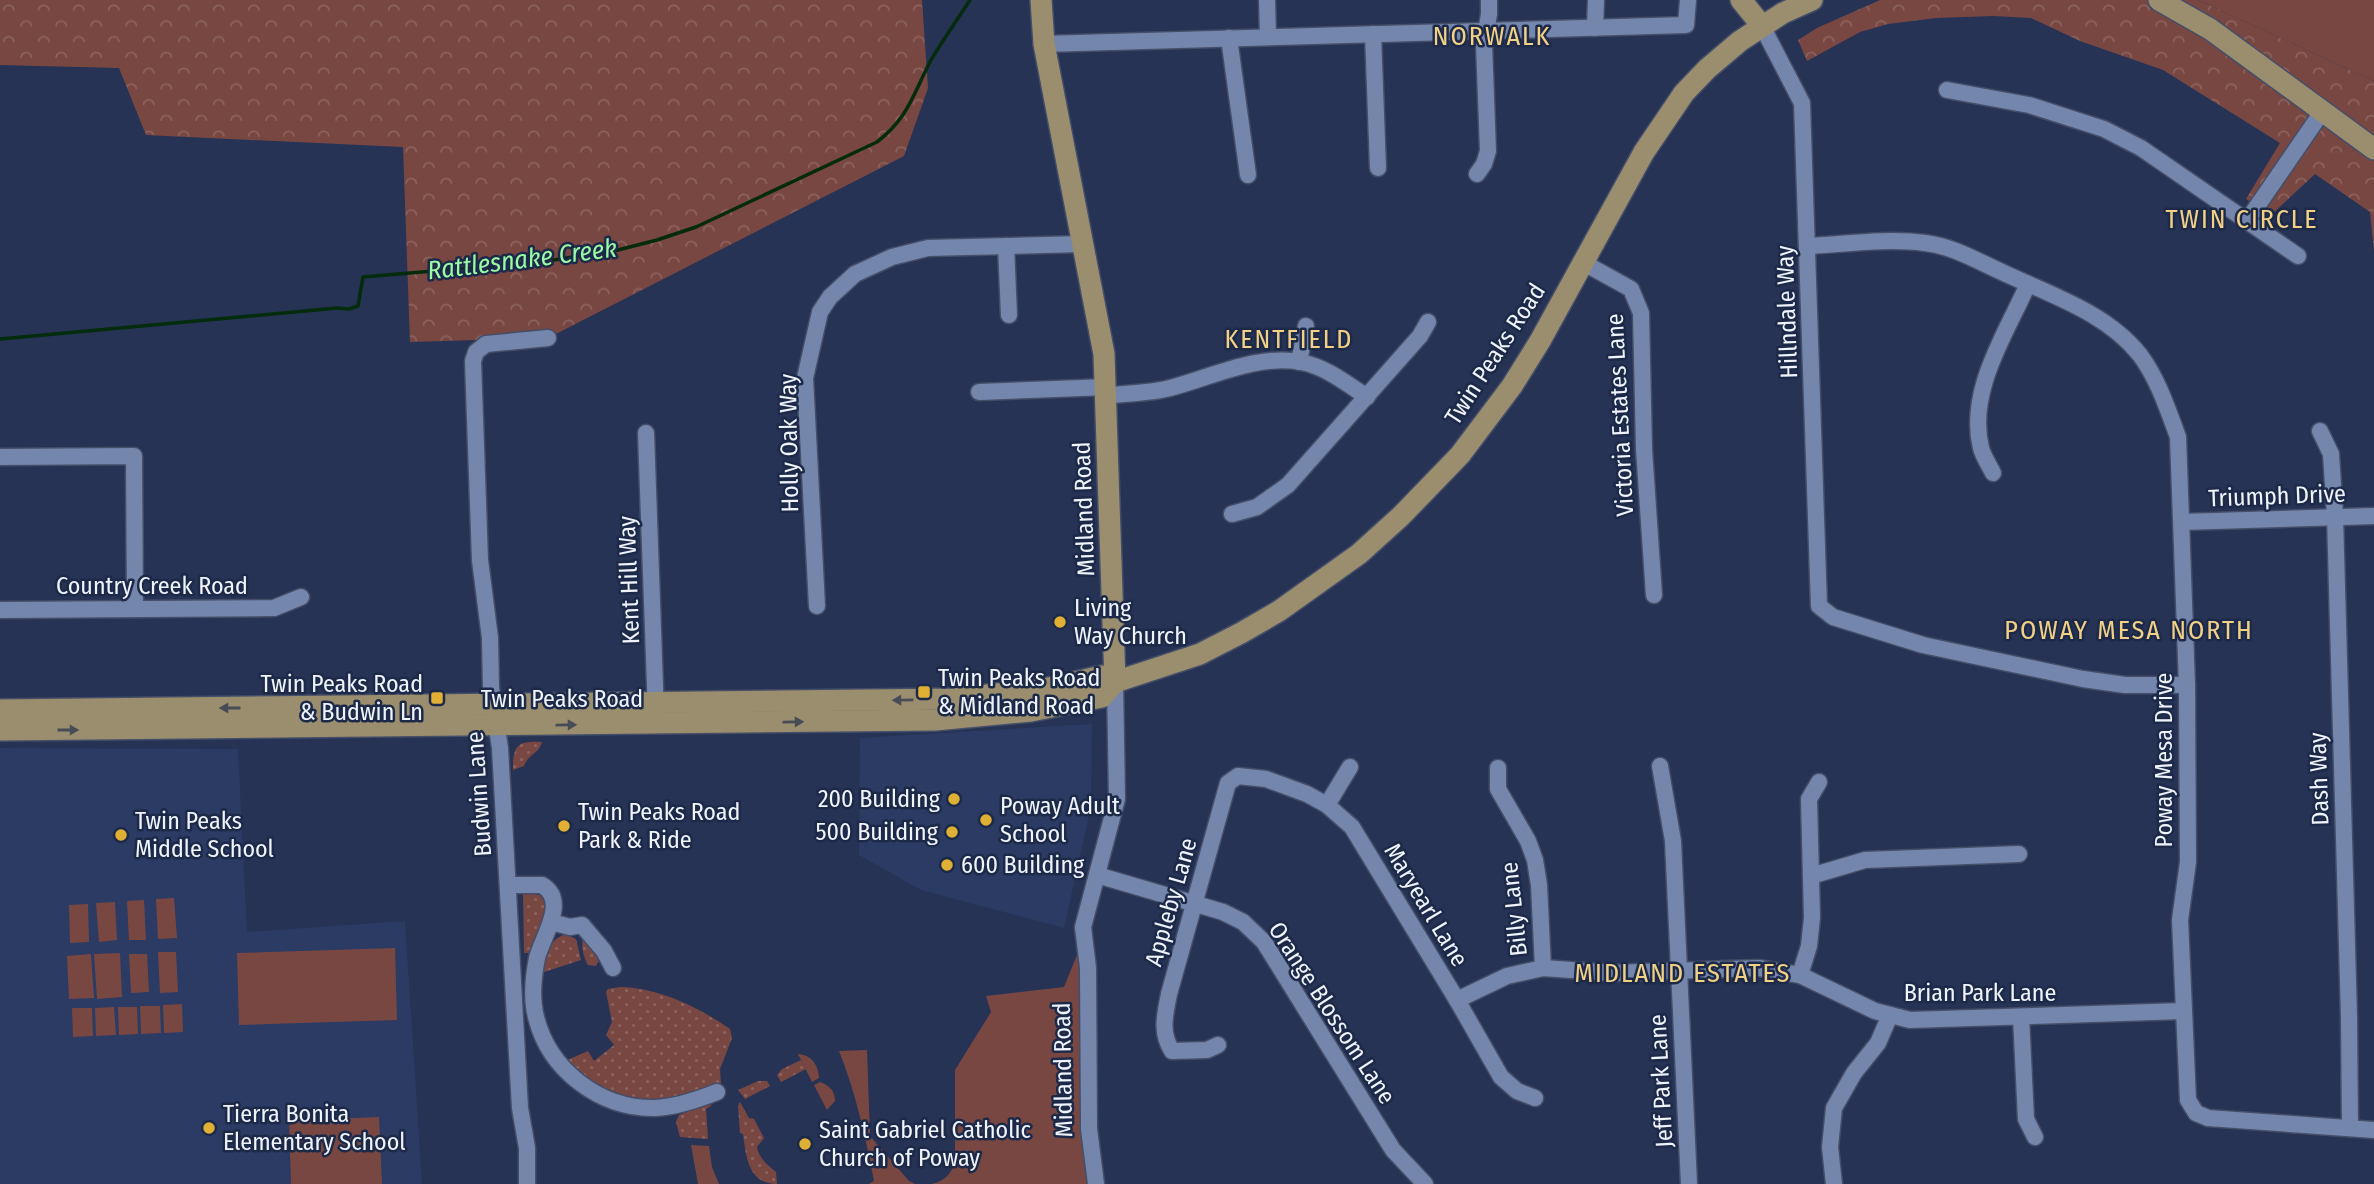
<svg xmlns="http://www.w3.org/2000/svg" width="2374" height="1184" font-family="'Fira Sans Condensed',sans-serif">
  <defs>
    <pattern id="forest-crowns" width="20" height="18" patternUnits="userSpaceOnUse" patternTransform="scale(1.75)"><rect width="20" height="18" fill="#794742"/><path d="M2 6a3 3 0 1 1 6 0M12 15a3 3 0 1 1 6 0" fill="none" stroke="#8c625e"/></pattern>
    <pattern id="garden-dots" width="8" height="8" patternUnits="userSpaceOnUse" patternTransform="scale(1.75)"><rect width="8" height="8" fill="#794742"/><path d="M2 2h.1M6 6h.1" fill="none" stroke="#8c625e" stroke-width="1.8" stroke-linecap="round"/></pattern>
  </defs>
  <rect width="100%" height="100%" fill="#263355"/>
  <!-- built -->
  <g fill="#2b3b63">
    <path d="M1092,724L1091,806L1064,928L921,890L859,855L860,738Z"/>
    <path d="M0,748L238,749L247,932L405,921L422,1184H0Z"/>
  </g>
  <!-- grass -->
  <g fill="#794742">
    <path d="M2198,0H2374V81Z"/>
    <path d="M174,898L177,938L158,939L156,899Z"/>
    <path d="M144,900L146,940H129L127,901Z"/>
    <path d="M115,902L117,940L99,942L96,903Z"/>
    <path d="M88,904L89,942L70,943L69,905Z"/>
    <path d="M1081,945L1094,1184H932C945,1180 951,1175 955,1162V1070L991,1012L986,996L1064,987Z"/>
    <path d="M395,948L397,1020L239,1025L237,953Z"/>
    <path d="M158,952H176L178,992L160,993Z"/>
    <path d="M120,953L122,997L97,999L94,954Z"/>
    <path d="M91,954L94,998L69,999L67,956Z"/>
    <path d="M129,954H147L149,992L131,993Z"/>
    <path d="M182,1004L183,1032L164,1033L163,1005Z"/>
    <path d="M140,1006H160L161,1033L141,1034Z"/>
    <path d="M114,1007L116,1035L96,1036L95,1008Z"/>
    <path d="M118,1007H137L138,1034L119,1035Z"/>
    <path d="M72,1008H92L93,1036L73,1037Z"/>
    <path d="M867,1050L870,1136L909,1181L915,1184H869L874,1181C865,1136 856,1093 839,1051Z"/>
    <path d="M798,1054C812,1055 818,1065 819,1078L812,1082Z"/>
    <path d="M820,1082C830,1086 835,1091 835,1101L827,1110L814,1085Z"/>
    <path d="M379,1117L382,1184H291L289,1121Z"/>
    <path d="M691,1145L709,1146L712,1167L719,1184H698Z"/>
  </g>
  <!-- forest -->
  <g fill="url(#forest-crowns)">
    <path d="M0,0H922L928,88L904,156L548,338L410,342L403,147L146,135L119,68L0,65Z"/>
    <path d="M1880,0H2198L2374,81V251L2370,212L2315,174L2271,215L2246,199L2280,143L2163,70L2080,41L2031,18L1993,16L1936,18L1888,24L1860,32L1807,61L1798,40L1817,28Z"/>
  </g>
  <!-- garden -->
  <g fill="url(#garden-dots)">
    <path d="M542,742C539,754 527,755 524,766L513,770C513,745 517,741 542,742Z"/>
    <path d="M523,892L540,895L547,904L532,953H524Z"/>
    <path d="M566,934L576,939L581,960L541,973C545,957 547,940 566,934Z"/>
    <path d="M583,938L600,957L596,966L588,965C583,956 581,947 583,938Z"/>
    <path d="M620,987C660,988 698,1007 730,1029L732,1038L720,1069L721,1084C654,1112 620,1106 565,1061L588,1051L594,1061L614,1045L606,1035L612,1022L606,992L608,989Z"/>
    <path d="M801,1060L806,1069L781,1082L777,1075L782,1069Z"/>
    <path d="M758,1081H767L770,1086L745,1099L738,1090Z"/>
    <path d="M740,1102L749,1118L754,1119L764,1138L757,1147C759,1159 768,1165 776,1172L777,1184C748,1184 746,1156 743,1134L740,1133L738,1106Z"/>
    <path d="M708,1104L712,1105L706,1109L708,1139L680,1137L676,1122L679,1115Z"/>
  </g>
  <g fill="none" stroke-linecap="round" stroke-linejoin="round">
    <!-- stream -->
    <path stroke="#042b0b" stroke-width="3.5" d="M0,339L337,308L349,309L358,306L363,277L541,262L618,250L657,240L696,227L877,142C909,117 913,94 931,60C943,40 957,20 970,0"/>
    <defs>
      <g id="minor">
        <path d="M1267,0L1268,37"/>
        <path d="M1762,26L1802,103L1819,606L1833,617L1923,645L2083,679L2125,685H2187"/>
        <path d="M1595,28L1596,0"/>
        <path d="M1373,34L1378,168"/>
        <path d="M1229,38L1248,175"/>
        <path d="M1044,44L1686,25L1688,0"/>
        <path d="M1947,90L2029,105L2104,129L2141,148L2298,256"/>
        <path d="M1477,174L1484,164L1488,151L1484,44L1489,14V0"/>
        <path d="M2247,221L2322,112"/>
        <path d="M1006,246L1009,315"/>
        <path d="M1808,246C1846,244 1887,238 1925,243C1953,246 1979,262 2004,273C2051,295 2107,313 2140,355C2158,379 2168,410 2178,437L2187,685L2188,862L2180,920L2188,1100L2196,1113L2208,1118L2374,1130"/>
        <path d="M1582,262L1631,289L1641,313L1644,449L1654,595"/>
        <path d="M1299,362L1306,326"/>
        <path d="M979,392L1107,387"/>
        <path d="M1107,395C1128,394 1150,393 1170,388C1212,377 1257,354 1301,362C1326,367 1346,383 1367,397"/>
        <path d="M2320,431L2331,454L2335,516L2349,1017L2350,1128"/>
        <path d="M646,433L656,714"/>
        <path d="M0,457L134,456L135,609"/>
        <path d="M1993,473C1989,465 1983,456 1981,448C1967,391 2006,334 2028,284"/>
        <path d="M1232,514L1257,507L1288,485L1420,336L1428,322"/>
        <path d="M2182,522L2374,516"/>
        <path d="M817,606L805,378L820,312L830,297L855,274L892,257L928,248L1082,244"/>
        <path d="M0,610L274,608L301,597"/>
        <path d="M1660,766L1673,841L1689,1184"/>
        <path d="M1498,768V789L1528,841L1535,860L1539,885L1543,968"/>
        <path d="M1327,805L1350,767"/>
        <path d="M1097,875L1223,912L1243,922L1264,942L1393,1150L1425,1184"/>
        <path d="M1811,876L1865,860L2019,854"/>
        <path d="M508,885H542C569,901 542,937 537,958C533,978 531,998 536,1017C549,1070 600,1109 655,1108C676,1107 697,1100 717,1092"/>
        <path d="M551,922L570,927L582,925L604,951L613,968"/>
        <path d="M1800,975L1809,946L1812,918L1809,799L1819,782"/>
        <path d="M1457,1000L1507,976L1543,968L1613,973L1759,968L1800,975L1875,1011L1910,1020L2183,1011"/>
        <path d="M2021,1017L2026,1119L2035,1137"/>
        <path d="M1218,1045L1207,1050L1172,1051C1160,1032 1165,1015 1169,994L1228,783L1238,776L1266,779L1307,794L1327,805L1352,827L1457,1000L1501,1077L1517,1091L1535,1098"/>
        <path d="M527,1184V1148L520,1108L500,748L491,688L490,638L480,560L473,361L476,352L486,344L548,338"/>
        <path d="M1096,1184L1089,1129L1088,968L1083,927L1117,799L1115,682"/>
        <path d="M1834,1184L1830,1147L1834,1108L1854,1073L1878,1043L1890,1015"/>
      </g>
      <g id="major">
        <path d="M1041,0L1044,44L1104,354L1115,682"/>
        <path d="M1741,0L1762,26"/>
        <path d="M2159,0L2210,29L2374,149"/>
        <path d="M0,710L952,699L1049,688L1102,676L1115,682"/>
        <path d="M0,730L935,720L1031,711L1102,697L1115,682L1200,654L1241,633L1279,611L1359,554L1401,516L1460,455L1512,386L1540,341L1644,152L1684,93L1707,69L1740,41L1783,13L1812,0"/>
      </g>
    </defs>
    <!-- minor casing -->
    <use href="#minor" stroke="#454e68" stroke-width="19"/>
    <!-- major casing -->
    <use href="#major" stroke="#454e68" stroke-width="24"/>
    <!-- minor -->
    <use href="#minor" stroke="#7586ac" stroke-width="16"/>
    <!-- major -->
    <use href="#major" stroke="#9b8e6e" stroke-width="21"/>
  </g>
  <!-- one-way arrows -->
  <defs><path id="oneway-solid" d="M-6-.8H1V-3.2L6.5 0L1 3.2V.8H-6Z" transform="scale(1.75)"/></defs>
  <g fill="#484c56">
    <use href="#oneway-solid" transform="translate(903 700) rotate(179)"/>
    <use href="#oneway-solid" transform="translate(230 708) rotate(180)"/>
    <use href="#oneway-solid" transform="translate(793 722) rotate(-1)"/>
    <use href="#oneway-solid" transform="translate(566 725) rotate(-1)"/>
    <use href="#oneway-solid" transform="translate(68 730)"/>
  </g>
  <!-- markers -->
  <g fill="#dfb034" stroke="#1c2949" stroke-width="2.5">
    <circle cx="1060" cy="622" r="7"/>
    <rect x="917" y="685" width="14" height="14" rx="3.5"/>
    <rect x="430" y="691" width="14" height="14" rx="3.5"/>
    <circle cx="954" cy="799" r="7"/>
    <circle cx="986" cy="820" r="7"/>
    <circle cx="564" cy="826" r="7"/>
    <circle cx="952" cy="832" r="7"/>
    <circle cx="121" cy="835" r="7"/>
    <circle cx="947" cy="865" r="7"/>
    <circle cx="209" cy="1128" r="7"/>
    <circle cx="805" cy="1144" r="7"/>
  </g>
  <g text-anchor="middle" stroke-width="5" stroke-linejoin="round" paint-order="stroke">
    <!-- street labels -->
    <g font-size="24" fill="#eff3fc" stroke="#1c2949">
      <text transform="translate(1787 312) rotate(-92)" y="8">Hillndale Way</text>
      <text transform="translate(1495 354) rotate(-57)" y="8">Twin Peaks Road</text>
      <text transform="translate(1620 415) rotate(-93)" y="8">Victoria Estates Lane</text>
      <text transform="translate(789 443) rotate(-91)" y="8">Holly Oak Way</text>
      <text transform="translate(2277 496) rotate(-2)" y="8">Triumph Drive</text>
      <text transform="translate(1084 509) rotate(-92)" y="8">Midland Road</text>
      <text transform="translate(629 580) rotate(-92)" y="8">Kent Hill Way</text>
      <text x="152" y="594">Country Creek Road</text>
      <text x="562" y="707">Twin Peaks Road</text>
      <text transform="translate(2164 760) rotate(-90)" y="8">Poway Mesa Drive</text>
      <text transform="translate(2319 779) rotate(-92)" y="8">Dash Way</text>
      <text transform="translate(479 794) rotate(-94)" y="8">Budwin Lane</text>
      <text transform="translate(1171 902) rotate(-74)" y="8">Appleby Lane</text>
      <text transform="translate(1426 905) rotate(59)" y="8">Maryearl Lane</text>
      <text transform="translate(1514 909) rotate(-96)" y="8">Billy Lane</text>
      <text x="1980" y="1001">Brian Park Lane</text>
      <text transform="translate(1332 1013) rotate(57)" y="8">Orange Blossom Lane</text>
      <text transform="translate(1063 1070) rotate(-91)" y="8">Midland Road</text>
      <text transform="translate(1661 1081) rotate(-93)" y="8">Jeff Park Lane</text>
    </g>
    <!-- poi labels -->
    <g font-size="24" fill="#eff3fc" stroke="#1c2949" text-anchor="start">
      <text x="1074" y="616">Living<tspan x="1074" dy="28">Way Church</tspan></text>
      <text x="938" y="686">Twin Peaks Road<tspan x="938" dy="28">&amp; Midland Road</tspan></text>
      <text x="423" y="692" text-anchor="end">Twin Peaks Road<tspan x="423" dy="28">&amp; Budwin Ln</tspan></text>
      <text x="940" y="807" text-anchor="end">200 Building</text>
      <text x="1000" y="814">Poway Adult<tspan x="1000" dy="28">School</tspan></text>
      <text x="578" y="820">Twin Peaks Road<tspan x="578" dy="28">Park &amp; Ride</tspan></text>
      <text x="135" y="829">Twin Peaks<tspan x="135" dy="28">Middle School</tspan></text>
      <text x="938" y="840" text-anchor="end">500 Building</text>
      <text x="961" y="873">600 Building</text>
      <text x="223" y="1122">Tierra Bonita<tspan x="223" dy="28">Elementary School</tspan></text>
      <text x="819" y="1138">Saint Gabriel Catholic<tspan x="819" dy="28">Church of Poway</tspan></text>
    </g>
    <!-- neighbourhood labels -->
    <g font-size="26" letter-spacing="2" fill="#f2d186" stroke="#1c2949">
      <text x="1492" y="45">NORWALK</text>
      <text x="2242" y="228">TWIN CIRCLE</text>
      <text x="1289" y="348">KENTFIELD</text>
      <text x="2129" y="639">POWAY MESA NORTH</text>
      <text x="1683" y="982">MIDLAND ESTATES</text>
    </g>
    <!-- water labels -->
    <g font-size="26" font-style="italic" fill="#9bfaa4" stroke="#1c2949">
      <text transform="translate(522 259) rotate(-7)" y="9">Rattlesnake Creek</text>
    </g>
  </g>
</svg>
